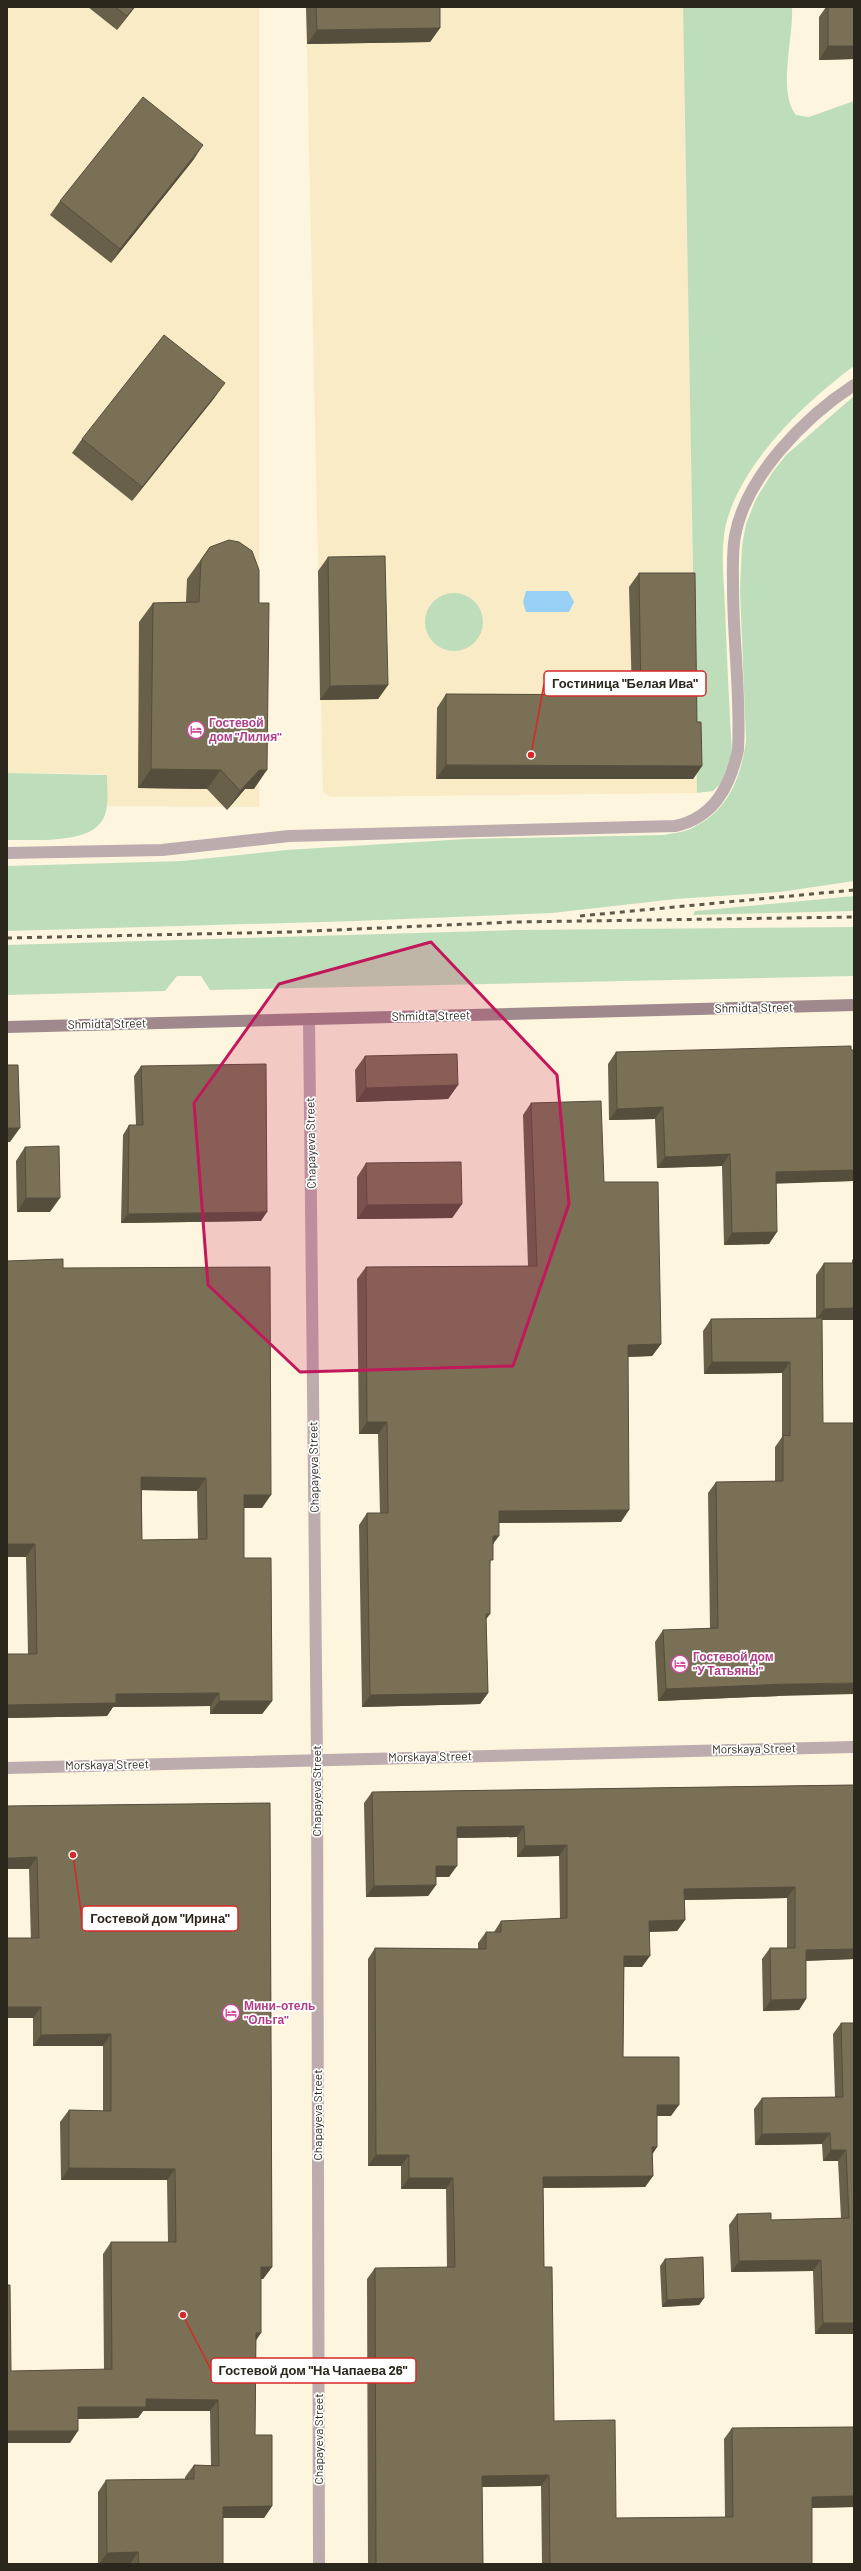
<svg xmlns="http://www.w3.org/2000/svg" width="861" height="2571" font-family="Barlow,sans-serif">
  <rect width="100%" height="100%" fill="#fef5de"/>
  <!-- built -->
  <g fill="#f8ebc6">
    <path d="M7,7H259V807L107,806V776L102,774L7,773Z"/>
    <path d="M306,7H683L697,793L330,797L323,792Z"/>
  </g>
  <!-- green -->
  <g fill="#bedebb">
    <path d="M683,7H792C794,36 777,92 796,115L809,117L854,101V366C804,403 742,462 726,524C720,550 724,581 725,608C727,657 729,705 732,754L721,783L713,791L697,793Z"/>
    <path d="M854,396V881L780,892L676,899L552,913L356,921L7,931V866L182,861L286,850L466,839L664,835C674,833 686,832 694,827C729,810 741,776 746,741L740,590L742,546L746,524L756,499L772,473L786,455Z"/>
    <circle cx="454" cy="622" r="29"/>
    <path d="M7,773L107,775C107,788 109,803 105,815C94,846 34,839 7,840Z"/>
    <path d="M854,896V911L693,915L695,911Z"/>
    <path d="M854,927V976L210,990L201,976H177L165,991L7,995V945L519,930Z"/>
  </g>
  <!-- water -->
  <path fill="#97d0f4" d="M526,591H568L574,602L569,612H526L523,602Z"/>
  <g fill="none" stroke-linecap="round" stroke-linejoin="round">
    <!-- lane -->
    <path stroke="#bcacae" stroke-width="12" d="M7,853L162,850L289,836L675,826C714,818 730,786 738,750C741,696 733,641 733,587C733,570 732,552 735,536C746,476 805,417 854,385"/>
    <!-- street -->
    <g stroke="#bcacae" stroke-width="12">
      <path d="M309,1019L317,1760L319,2564"/>
      <path d="M7,1768L854,1747"/>
    </g>
    <!-- secondary -->
    <path stroke="#9f898c" stroke-width="12" d="M7,1027L854,1005"/>
    <!-- rail -->
    <g stroke="#5d584a" stroke-width="3" stroke-dasharray="5 5" stroke-linecap="butt">
      <path d="M580,916L854,890"/>
      <path d="M7,938L290,932L514,922L854,917"/>
    </g>
  </g>
  <!-- wall -->
  <g fill="#69604a" fill-rule="evenodd">
    <path d="M88,7H135L117,30Z"/>
    <path d="M306,7H440V28L430,42L307,44Z"/>
    <path d="M826,7H828L854,59L819,60V17Z"/>
    <path d="M194,159L111,263L50,215L60,201Z"/>
    <path d="M215,397L132,501L72,453L82,439Z"/>
    <path d="M210,547L254,789H245L227,810L207,789L138,788L139,622L153,603L186,602L187,579Z"/>
    <path d="M328,557L388,685L378,699L320,700L318,571Z"/>
    <path d="M639,573L697,722L702,766L693,779H436L437,708L446,694L632,695L629,587Z"/>
    <path d="M854,1050V1185H853V1181L776,1183L769,1244L724,1245L722,1166L657,1168L655,1119L609,1120L608,1064L616,1052Z"/>
    <path d="M365,1056L458,1085L448,1099L356,1102L355,1070Z"/>
    <path d="M141,1066L261,1221L121,1223L123,1135L129,1125H136L134,1076Z"/>
    <path d="M531,1103L604,1182L661,1344L652,1356L628,1357L621,1522L499,1523L493,1545L490,1564L486,1619L488,1693L480,1704L362,1707L359,1525L367,1513H380L378,1434H359L357,1279L366,1267L528,1266L523,1115Z"/>
    <path d="M25,1147L50,1212H17L16,1161Z"/>
    <path d="M366,1163L462,1204L452,1218L357,1219V1177Z"/>
    <path d="M854,1258V1320H822L779,1696L658,1701L655,1642L663,1630L710,1628L708,1493L716,1482L775,1481V1447L782,1437V1373L704,1374L703,1331L711,1319L816,1318V1275L824,1263H852V1260Z"/>
    <path d="M63,1268L262,1508H244V1558L272,1701L262,1714H210V1706L113,1707L107,1716L7,1718V1654H28L26,1557ZM142,1490L197,1491L198,1539L142,1540Z"/>
    <path d="M854,1785V1959L806,1961V1999L799,2010L763,2011L762,1959L770,1948H787V1898L685,1900V1920L677,1931L650,1932L642,1967H624L623,2057L671,2116H657V2147L652,2154L653,2176L645,2187L543,2188L544,2267L554,2421L616,2518L725,2517L724,2439L732,2428L854,2427V2507L812,2508V2564H542L541,2486L482,2487L483,2564H368L367,2279L375,2268H447L446,2189H401V2166H368V1959L375,1948L478,1949V1943L486,1932H494L501,1921L560,1919L559,1856L517,1857V1837L457,1838L449,1877H436V1885L428,1896L366,1897L364,1803L372,1792Z"/>
    <path d="M270,1803L272,2267L263,2279H261L256,2341L255,2435L272,2506L264,2518H223V2564H98V2492L106,2480L185,2479V2477L194,2465L211,2466L210,2411H143L138,2418L78,2419L70,2443L11,2371L104,2370L103,2254L111,2242H168L167,2180H61L60,2122L69,2110L103,2111V2046H33V2018L29,1869L7,1806Z"/>
    <path d="M841,2023H854V2334H815L813,2271L731,2272L729,2225L737,2214L771,2220L841,2218L838,2161H823L822,2144L755,2145L754,2109L762,2098L835,2097L833,2034Z"/>
    <path d="M665,2259L704,2298L699,2305L662,2307L660,2266Z"/>
  </g>
  <!-- shaded-wall -->
  <g fill="#554e3c">
    <path d="M134,7H135L117,30L127,16Z"/>
    <path d="M440,28L430,42L307,44L317,30Z"/>
    <path d="M828,46H854V59L819,60Z"/>
    <path d="M203,145L194,159L111,263L120,249Z"/>
    <path d="M225,383L215,397L132,501L142,487Z"/>
    <path d="M388,685L378,699L320,700L330,686Z"/>
    <path d="M446,765L702,766L693,779H436Z"/>
    <path d="M151,769L221,770L207,789L138,788Z"/>
    <path d="M259,770H267L254,789H245L227,810L240,791Z"/>
    <path d="M458,1085L448,1099L356,1102L366,1088Z"/>
    <path d="M663,1107L655,1119L609,1120L617,1109Z"/>
    <path d="M7,1128H20L10,1142H7Z"/>
    <path d="M730,1154L722,1166L657,1168L665,1157Z"/>
    <path d="M854,1170V1179L853,1181L768,1184L776,1172Z"/>
    <path d="M26,1198H60L50,1212H17Z"/>
    <path d="M462,1204L452,1218L357,1219L367,1205Z"/>
    <path d="M267,1212L261,1221L121,1223L128,1214Z"/>
    <path d="M777,1232L769,1244L724,1245L732,1233Z"/>
    <path d="M854,1308V1320H816L824,1309Z"/>
    <path d="M661,1344L652,1356L619,1357L628,1345Z"/>
    <path d="M712,1362H790L782,1373L704,1374Z"/>
    <path d="M367,1422H387L378,1434H359Z"/>
    <path d="M141,1477L206,1478L197,1491L132,1490Z"/>
    <path d="M244,1495H271L262,1508H235Z"/>
    <path d="M629,1510L621,1522L490,1523L499,1511Z"/>
    <path d="M493,1536H499L490,1548Z"/>
    <path d="M7,1544H35L26,1557H7Z"/>
    <path d="M486,1614H490L482,1625Z"/>
    <path d="M854,1683V1694L779,1696L658,1701L666,1689L787,1684Z"/>
    <path d="M219,1693L210,1706L113,1707L107,1716L7,1718V1705L116,1694Z"/>
    <path d="M488,1693L480,1704L362,1707L370,1695Z"/>
    <path d="M219,1701H272L262,1714H210Z"/>
    <path d="M524,1826L517,1837L449,1838L457,1827Z"/>
    <path d="M567,1845L559,1856L517,1857L525,1846Z"/>
    <path d="M37,1857L29,1869H7V1858Z"/>
    <path d="M436,1866H457L449,1877H428Z"/>
    <path d="M436,1885L428,1896L366,1897L374,1886Z"/>
    <path d="M795,1887L787,1898L677,1900L684,1889Z"/>
    <path d="M685,1920L677,1931L642,1932L649,1921Z"/>
    <path d="M854,1949V1959L798,1961L806,1950Z"/>
    <path d="M624,1956H650L642,1967H617Z"/>
    <path d="M806,1999L799,2010L763,2011L771,2000Z"/>
    <path d="M7,2007H41L33,2018H7Z"/>
    <path d="M111,2034L103,2046H33L41,2035Z"/>
    <path d="M657,2105H679L671,2116H650Z"/>
    <path d="M830,2133L822,2144L755,2145L762,2134Z"/>
    <path d="M652,2147H657L650,2158Z"/>
    <path d="M831,2150H846L838,2161H823Z"/>
    <path d="M376,2155H409L401,2166H368Z"/>
    <path d="M69,2168L175,2169L167,2180H61Z"/>
    <path d="M653,2176L645,2187L535,2188L543,2177Z"/>
    <path d="M409,2178H453L446,2189H401Z"/>
    <path d="M821,2260L813,2271L731,2272L739,2261Z"/>
    <path d="M261,2267H272L263,2279H253Z"/>
    <path d="M704,2298L699,2305L662,2307L667,2300Z"/>
    <path d="M823,2323H854V2334H815Z"/>
    <path d="M256,2333H261L253,2345Z"/>
    <path d="M146,2399L218,2400L210,2411H143L138,2418L70,2419L78,2407Z"/>
    <path d="M7,2431H78L70,2443H7Z"/>
    <path d="M549,2475L541,2486L474,2487L482,2476Z"/>
    <path d="M854,2496V2507L804,2508L812,2497Z"/>
    <path d="M272,2506L264,2518H215L223,2507Z"/>
    <path d="M138,2552L130,2564H99L107,2553Z"/>
  </g>
  <!-- building -->
  <g fill="#7a7056" stroke="#554e3c" fill-rule="evenodd">
    <path d="M115,7H134L127,16Z"/>
    <path d="M316,7H440V28L317,30Z"/>
    <rect x="828" y="7" width="26" height="39"/>
    <path d="M143,97L203,145L120,249L60,201Z"/>
    <path d="M164,335L225,383L142,487L82,439Z"/>
    <path d="M229,540L239,542L252,551L259,570V603H269L267,770H259L240,791L221,770L151,769L153,603L199,602L201,560L210,547Z"/>
    <path d="M385,556L388,685L330,686L328,557Z"/>
    <path d="M639,573H695L697,722H701L702,766L446,765V694L641,695Z"/>
    <path d="M851,1046V1050H854V1170L776,1172L777,1232L732,1233L730,1154L665,1157L663,1107L617,1109L616,1052Z"/>
    <path d="M457,1054L458,1085L366,1088L365,1056Z"/>
    <path d="M266,1064L267,1212L128,1214L129,1125H143L141,1066Z"/>
    <path d="M7,1065H18L20,1128H7Z"/>
    <path d="M601,1101L604,1182H658L661,1344L628,1345L629,1510L499,1511V1536H493V1560H490V1614H486L488,1693L370,1695L367,1513H388L387,1422H367L366,1267L537,1266L531,1103Z"/>
    <path d="M59,1146L60,1198H26L25,1147Z"/>
    <path d="M461,1162L462,1204L367,1205L366,1163Z"/>
    <path d="M63,1259V1268L270,1267L271,1495H244V1558H271L272,1701H219V1693L116,1694V1703L7,1705V1654H37L35,1544H7V1261ZM141,1477L206,1478L207,1539L142,1540Z"/>
    <path d="M824,1263H854V1308L824,1309Z"/>
    <path d="M822,1318L823,1423H854V1683L787,1684L666,1689L663,1630L718,1628L716,1482L783,1481V1435L790,1436V1362H712L711,1319Z"/>
    <path d="M854,1785V1949L806,1950V1999L771,2000L770,1948H795V1887L684,1889L685,1920L649,1921L650,1956H624L623,2057H679V2105H657V2147H652L653,2176L543,2177L544,2267H552L554,2421L615,2420L616,2518L733,2517L732,2428L854,2427V2496L812,2497V2564H550L549,2475L482,2476L483,2564H376L375,2268L455,2267L453,2178H409V2155H376L375,1948L486,1949V1932H501V1921L567,1918V1845L525,1846L524,1826L457,1827V1866H436V1885L374,1886L372,1792Z"/>
    <path d="M270,1803L272,2267H261V2333H256L255,2435H272V2506L223,2507V2564H139L138,2552L107,2553L106,2480L194,2479V2465L219,2466L218,2400L146,2399V2407H78V2431H7V2285H10L11,2371L112,2369L111,2242H176L175,2169L69,2168V2110L111,2111V2034L41,2035V2007H7V1938H39L37,1857L7,1858V1806Z"/>
    <path d="M841,2023H854V2323H823L821,2260L739,2261L737,2214L771,2213V2220L849,2218L846,2150H831L830,2133L762,2134V2098L843,2097Z"/>
    <path d="M703,2257L704,2298L667,2300L665,2259Z"/>
  </g>
  <!-- marked area -->
  <path fill="#c2185b" fill-opacity="0.2" stroke="#c2185b" stroke-width="3" stroke-linejoin="round" d="M431,942L557,1075L569,1204L513,1366L300,1372L208,1285L194,1103L279,984Z"/>
  <!-- icons -->
  <defs>
    <symbol id="hotel-ring" viewBox="-11 -11 22 22"><circle r="9.5" fill="#fff" stroke="#d1479c" stroke-width="1.5"/><path d="M-6-4.5h1.5V1H6V5H4.5V3h-9V5H-6ZM-4 0a1.8 1.8 0 1 1 3.6 0ZM.5 0V-2.5h3Q6-2.5 6 0Z" fill="#d1479c"/></symbol>
  </defs>
  <g fill-rule="evenodd">
    <use href="#hotel-ring" x="186" y="720" width="20" height="20"/>
    <use href="#hotel-ring" x="670" y="1654" width="20" height="20"/>
    <use href="#hotel-ring" x="221" y="2003" width="20" height="20"/>
  </g>
  <g text-anchor="middle" stroke-width="3.5" stroke-linejoin="round" paint-order="stroke">
    <!-- hotel labels -->
    <g font-size="12" font-weight="bold" fill="#b23c85" stroke="#fff" text-anchor="start">
      <text x="209" y="727">Гостевой<tspan x="209" dy="14">дом "Лилия"</tspan></text>
      <text x="693" y="1661">Гостевой дом<tspan x="693" dy="14">"У Татьяны"</tspan></text>
      <text x="244" y="2010">Мини-отель<tspan x="244" dy="14">"Ольга"</tspan></text>
    </g>
    <!-- street labels -->
    <g font-size="12" fill="#2b271c" stroke="#fff">
      <text transform="translate(754 1008) rotate(-1)" y="4">Shmidta Street</text>
      <text transform="translate(431 1016) rotate(-1)" y="4">Shmidta Street</text>
      <text transform="translate(107 1024) rotate(-1)" y="4">Shmidta Street</text>
      <text transform="translate(311 1143) rotate(-91)" y="4">Chapayeva Street</text>
      <text transform="translate(314 1467) rotate(-91)" y="4">Chapayeva Street</text>
      <text transform="translate(754 1749) rotate(-1)" y="4">Morskaya Street</text>
      <text transform="translate(430 1757) rotate(-1)" y="4">Morskaya Street</text>
      <text transform="translate(107 1765) rotate(-1)" y="4">Morskaya Street</text>
      <text transform="translate(317 1791) rotate(-90)" y="4">Chapayeva Street</text>
      <text transform="translate(318 2115) rotate(-90)" y="4">Chapayeva Street</text>
      <text transform="translate(319 2439) rotate(-90)" y="4">Chapayeva Street</text>
    </g>
  </g>
  <!-- callouts -->
  <path fill="none" stroke="#d62828" stroke-width="1.5" d="M531 755L544 684M73 1855L82 1919M183 2315L211 2370"/>
  <g fill="#d62828" stroke="#fff" stroke-width="1.5">
    <circle cx="531" cy="755" r="4"/>
    <circle cx="73" cy="1855" r="4"/>
    <circle cx="183" cy="2315" r="4"/>
  </g>
  <g fill="#fff" stroke="#d62828" stroke-width="1.5">
    <rect x="544" y="671" width="162" height="25" rx="4"/>
    <rect x="82" y="1906" width="156" height="25" rx="4"/>
    <rect x="211" y="2358" width="205" height="25" rx="4"/>
  </g>
  <g font-size="13" text-anchor="middle" font-weight="bold" fill="#2b271c">
    <text x="625" y="688">Гостиница "Белая Ива"</text>
    <text x="160" y="1923">Гостевой дом "Ирина"</text>
    <text x="313" y="2375">Гостевой дом "На Чапаева 26"</text>
  </g>
  <!-- border -->
  <rect width="861" height="2571" fill="none" stroke="#2b271c" stroke-width="16"/>
</svg>
